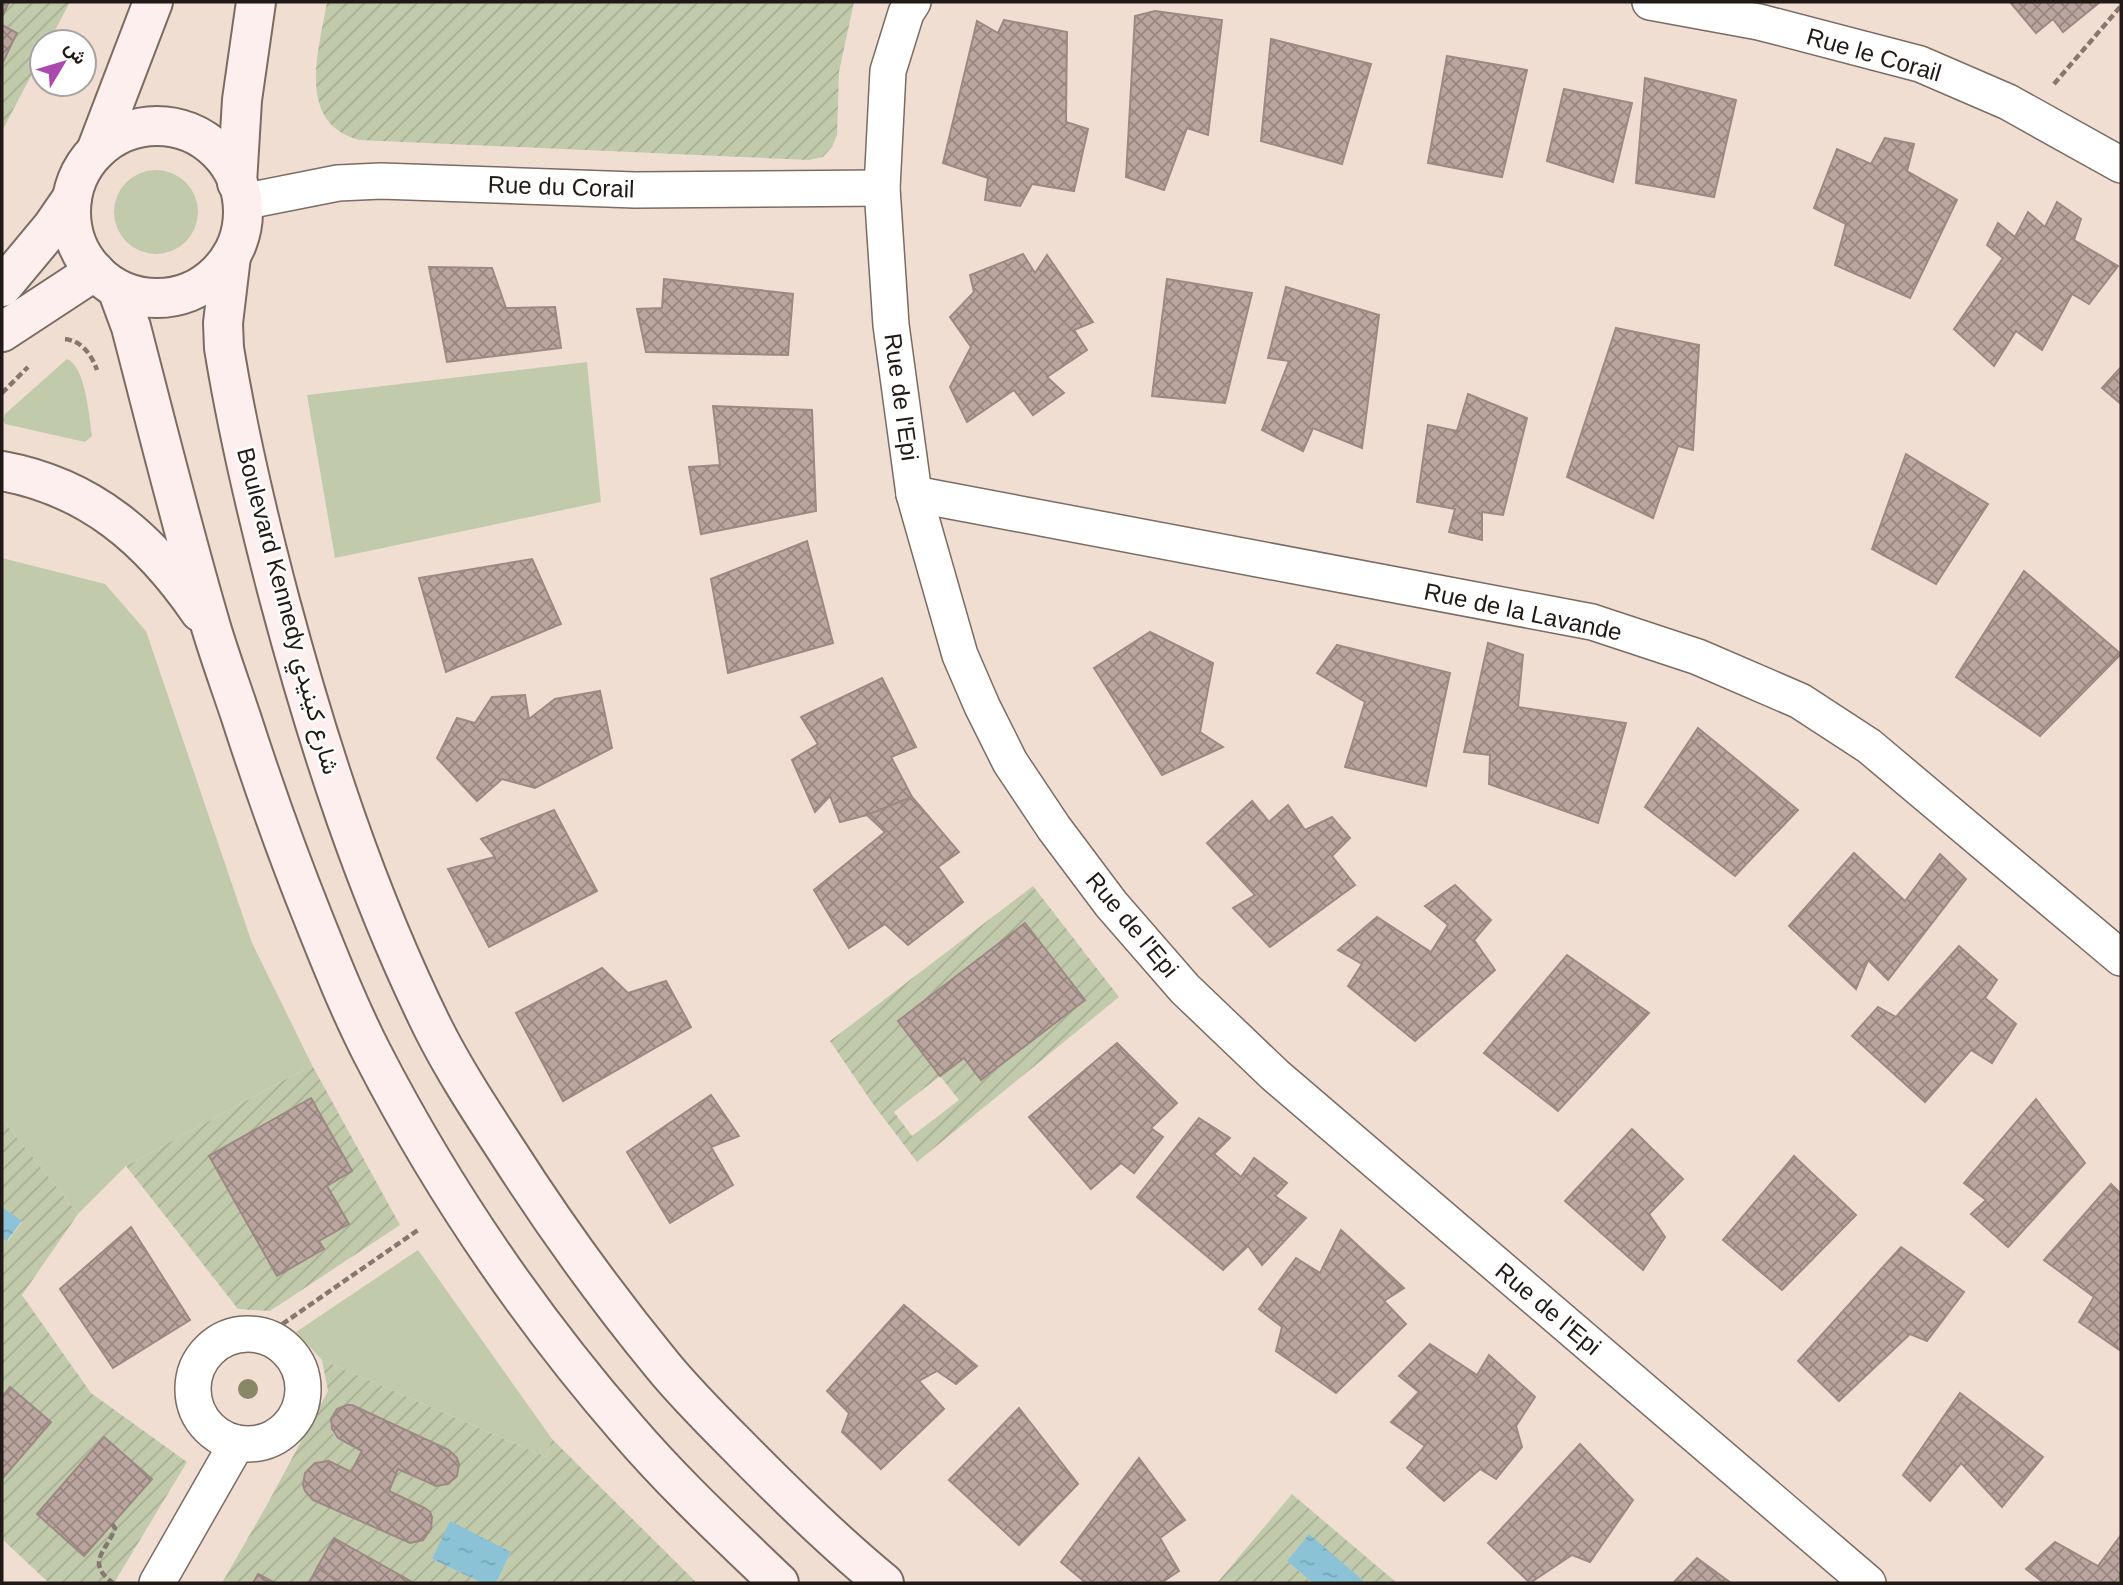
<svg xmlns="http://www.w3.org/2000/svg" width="2123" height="1585" font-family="Helvetica,Vazirmatn,sans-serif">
  <defs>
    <pattern id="garden-furrows" width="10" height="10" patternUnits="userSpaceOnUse" patternTransform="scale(1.75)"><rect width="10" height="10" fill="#c1cbac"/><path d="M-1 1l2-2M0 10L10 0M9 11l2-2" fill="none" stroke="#a6ae93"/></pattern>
    <pattern id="water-ripples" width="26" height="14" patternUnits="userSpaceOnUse" patternTransform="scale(1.75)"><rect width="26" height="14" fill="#8bc2d5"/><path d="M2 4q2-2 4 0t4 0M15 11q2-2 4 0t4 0" fill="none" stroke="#78a6b6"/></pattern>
    <pattern id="building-cross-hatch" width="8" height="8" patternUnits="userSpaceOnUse" patternTransform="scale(1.75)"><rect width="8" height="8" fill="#baa59f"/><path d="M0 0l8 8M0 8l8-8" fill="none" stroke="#978680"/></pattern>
  </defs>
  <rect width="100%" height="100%" fill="#f1ded3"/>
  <!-- grass -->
  <g fill="#c1cbac">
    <circle cx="156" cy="212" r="42"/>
    <path d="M67,359C86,367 89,417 92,436L85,442L5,424L3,420L5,414Z"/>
    <path d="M587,362L601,502L335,558L307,395Z"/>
    <path d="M2,558L105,584L146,631L252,943L312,1065L126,1166L78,1214L2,1119Z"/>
    <path d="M418,1250L552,1439L546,1457L322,1360L296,1332Z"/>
  </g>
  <!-- garden -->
  <g fill="url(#garden-furrows)" fill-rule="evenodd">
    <path d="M9,2H70L49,42H42V55L2,131V64L17,33L2,25V17Z"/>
    <path d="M327,2H854L839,72L837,135L832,147L823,157L809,160L359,140C295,123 319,49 327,2Z"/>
    <path d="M1033,886L1119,997L917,1162L873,1104L830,1041ZM1085,1000L982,1080L964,1058L940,1076L899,1021ZM940,1076L959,1100L912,1136L894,1112Z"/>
    <path d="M312,1065L400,1225L270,1311L238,1309L126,1166ZM311,1099L327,1186L349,1224L319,1241L324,1250L277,1275Z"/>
    <path d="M2,1119L78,1214L22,1295L91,1393L187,1462L114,1583H49L2,1539V1479L51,1422L10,1387L2,1397V1237L8,1241L22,1222L2,1207ZM104,1437L152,1479L84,1556L37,1514Z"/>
    <path d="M322,1360L546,1457L552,1439L697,1583H496L511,1552L432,1559L482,1583H414L334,1538L309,1583H275L258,1574L253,1583H222L268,1503L328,1391ZM347,1405H352L449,1450C464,1461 461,1485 440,1486C430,1487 409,1474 398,1469L389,1491L425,1508C436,1518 433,1530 423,1540L410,1543L313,1500C300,1489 301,1473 315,1463L329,1461L351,1472L362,1451C354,1447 343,1443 336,1437C324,1425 334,1410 347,1405Z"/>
    <path d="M1292,1494L1397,1583H1363L1364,1581L1309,1535L1287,1561L1313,1583H1217Z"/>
  </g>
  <!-- water -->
  <g fill="url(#water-ripples)">
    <path d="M2,1207L22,1221L7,1241L2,1237Z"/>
    <path d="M450,1521L511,1552L496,1583H482L432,1559Z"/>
    <path d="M1309,1534L1364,1581L1363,1583H1313L1287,1561Z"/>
  </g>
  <!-- building -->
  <g fill="url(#building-cross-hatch)" stroke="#9d8983" stroke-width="2">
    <path d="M2,2H9L2,17Z"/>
    <path d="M2010,2H2100L2063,32L2053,19L2036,33Z"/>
    <path d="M1155,11L1222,20L1208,135L1187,128L1164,190L1126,177L1135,16Z"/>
    <path d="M1004,20L1067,32L1066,122L1088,129L1074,191L1032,184L1020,206L985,200L988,178L943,163L977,21L998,33Z"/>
    <path d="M2,25L17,33L2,64Z"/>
    <path d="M1271,39L1371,64L1342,164L1261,141Z"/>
    <path d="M1447,56L1527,70L1502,177L1428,163Z"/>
    <path d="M1645,78L1736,100L1714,197L1636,183Z"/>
    <path d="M1564,89L1632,103L1613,182L1547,161Z"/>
    <path d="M1885,138L1914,144L1907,171L1957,200L1910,298L1835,265L1846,224L1814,208L1837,149L1871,164Z"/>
    <path d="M2057,202L2081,219L2074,240L2118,266L2089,304L2072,294L2042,350L2016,331L1994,366L1954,329L2003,258L1987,245L1998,223L2015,237L2028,212L2045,227Z"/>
    <path d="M1023,254L1035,273L1047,255L1093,322L1074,330L1087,350L1047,377L1064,393L1033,415L1014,390L967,422L950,387L971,347L950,317L974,292L970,275Z"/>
    <path d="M429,267L492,268L506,308L555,307L561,348L447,362Z"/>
    <path d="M664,279L793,294L788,355L646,352L637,309L662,308Z"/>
    <path d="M1167,279L1252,293L1225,403L1152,396Z"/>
    <path d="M1286,287L1379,315L1362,448L1313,428L1303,451L1262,430L1289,361L1268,358Z"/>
    <path d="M1616,328L1699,345L1693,450L1678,446L1653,518L1567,477Z"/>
    <path d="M2121,367V404L2102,388Z"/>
    <path d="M1468,394L1527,418L1503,515L1482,512V540L1449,532L1455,509L1417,502L1428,425L1457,431Z"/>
    <path d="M713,406L812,410L816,511L701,534L689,467L720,465Z"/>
    <path d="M1906,454L1988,504L1936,584L1872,549Z"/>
    <path d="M807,541L833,643L728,673L711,579Z"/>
    <path d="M532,559L561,624L446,672L419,578Z"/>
    <path d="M2024,571L2121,654L2040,736L1956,677Z"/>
    <path d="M1150,632L1213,663L1200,732L1223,747L1162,775L1094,668Z"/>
    <path d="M1488,643L1523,655L1518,707L1626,723L1598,823L1489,784L1490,755L1464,752Z"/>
    <path d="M1337,645L1450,673L1426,786L1345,767L1365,702L1317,673Z"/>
    <path d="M882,678L916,747L891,757L912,797L867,815L840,822L830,796L815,812L792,760L818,744L801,717Z"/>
    <path d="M600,691L612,748L535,788L502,779L477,801L437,758L457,718L475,723L492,697L525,695L529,719L555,699Z"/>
    <path d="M1698,728L1798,810L1735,876L1645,807Z"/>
    <path d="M912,797L959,852L938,867L963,902L908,945L885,924L849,948L814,890L885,832L867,815Z"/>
    <path d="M1252,801L1269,822L1288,805L1305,830L1332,817L1350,838L1332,856L1355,885L1270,947L1233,908L1255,895L1207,843Z"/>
    <path d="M554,810L597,891L489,947L448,869L495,857L481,839Z"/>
    <path d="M1854,853L1905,901L1940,854L1966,879L1888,980L1868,960L1856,989L1789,926Z"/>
    <path d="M1455,885L1491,920L1474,940L1495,970L1415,1041L1348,986L1362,964L1338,950L1377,917L1431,952L1448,925L1425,906Z"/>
    <path d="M1025,923L1085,1000L981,1080L964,1058L940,1076L898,1021Z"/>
    <path d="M1959,946L1997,980L1985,998L2016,1024L1992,1063L1971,1050L1925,1102L1852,1036L1878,1007L1896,1017Z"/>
    <path d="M1567,955L1649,1013L1558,1111L1484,1053Z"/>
    <path d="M602,968L628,993L666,981L691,1027L563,1101L516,1013Z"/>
    <path d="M1117,1043L1177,1103L1151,1128L1163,1137L1134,1173L1121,1163L1091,1189L1029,1117Z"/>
    <path d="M711,1095L739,1136L711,1147L733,1185L670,1223L627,1152Z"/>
    <path d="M311,1098L352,1171L327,1186L349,1224L319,1241L324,1249L277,1276L209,1156Z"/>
    <path d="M2036,1099L2085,1163L2008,1247L1971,1214L1986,1200L1964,1183Z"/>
    <path d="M1199,1118L1230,1138L1214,1154L1241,1177L1254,1158L1287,1183L1275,1196L1306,1218L1262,1265L1248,1246L1223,1270L1137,1197Z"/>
    <path d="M1632,1129L1683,1179L1649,1214L1665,1237L1643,1270L1565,1201Z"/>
    <path d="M1794,1156L1856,1215L1782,1290L1723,1240Z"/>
    <path d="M2111,1184L2121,1194V1351L2079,1322L2094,1297L2044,1260Z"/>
    <path d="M131,1227L190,1320L113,1368L60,1289Z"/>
    <path d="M1341,1230L1404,1288L1384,1301L1406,1324L1336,1393L1276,1351L1282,1327L1259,1309L1296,1258L1320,1273Z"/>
    <path d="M1901,1247L1964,1292L1927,1341L1910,1334L1839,1401L1798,1361Z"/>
    <path d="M904,1305L977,1366L956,1384L937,1371L919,1381L944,1409L881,1469L842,1432L849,1413L827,1391Z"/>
    <path d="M1430,1344L1477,1375L1489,1355L1535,1397L1516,1426L1522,1447L1496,1479L1480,1469L1444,1501L1407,1468L1425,1446L1391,1422L1419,1392L1399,1376Z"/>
    <path d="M10,1387L51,1422L2,1479V1397Z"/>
    <path d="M1960,1393L2043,1457L2002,1507L1961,1463L1930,1501L1903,1475Z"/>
    <path d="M347,1405H352L449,1450L457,1458L459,1464L457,1476L448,1484L436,1486L398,1469L389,1491L425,1508L430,1512L432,1517L431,1529L423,1540L410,1543L313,1500L305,1491L303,1485L305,1473L315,1463L329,1461L351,1472L362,1451L338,1438L332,1429L331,1419L337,1409Z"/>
    <path d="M1019,1408L1078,1484L1019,1545L949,1480Z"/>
    <path d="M104,1437L152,1479L84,1556L37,1514Z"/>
    <path d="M1580,1444L1633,1500L1590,1562L1572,1555L1530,1583L1488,1543Z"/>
    <path d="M1139,1458L1185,1520L1160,1538L1179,1571L1161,1583H1086L1061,1562Z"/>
    <path d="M2121,1535V1583H2044L2026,1569L2055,1542L2098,1566Z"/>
    <path d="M334,1538L414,1583H342L317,1568Z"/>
    <path d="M1697,1558L1731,1583H1673Z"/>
    <path d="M317,1568L342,1583H309Z"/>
    <path d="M258,1574L275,1583H253Z"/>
  </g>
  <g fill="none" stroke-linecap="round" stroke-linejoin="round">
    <defs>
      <g id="minor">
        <path d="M913,2L906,13L888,71L882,188L891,325L914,494L960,655L982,706L1010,762L1054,828L1111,904L1185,989L1275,1075L1868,1583"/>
        <path d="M1650,2L1759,22L1920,64L2008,102L2121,165"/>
        <path d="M242,202L338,183L381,181L635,190L882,188"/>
        <path d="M914,494L1592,622L1698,657L1800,701L1869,746L2121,958"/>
        <circle cx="248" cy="1389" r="55"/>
        <path d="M157,1583L237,1443"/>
      </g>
      <g id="secondary">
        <circle cx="157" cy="212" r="86"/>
        <path d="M96,151L153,2"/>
        <path d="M237,183L242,100L256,2"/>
        <path d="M231,256L223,323L224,348C238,434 258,518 280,601C319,747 366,892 433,1028C454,1070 481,1111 507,1151C555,1226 607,1298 663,1366C686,1394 712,1420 737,1445C784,1493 832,1540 884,1583"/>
        <path d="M2,287L52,227L72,198"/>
        <path d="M117,289L131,327C157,427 182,528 211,627C220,657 231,687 241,717C263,785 287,853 314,920C332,965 350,1010 372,1053C441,1187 528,1315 627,1429C674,1484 727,1533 779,1583"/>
        <path d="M2,332L95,271"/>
        <path d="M2,471C90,487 150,539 200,612"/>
      </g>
    </defs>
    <!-- minor casing -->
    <use href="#minor" stroke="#7b6b61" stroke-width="38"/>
    <!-- secondary casing -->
    <use href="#secondary" stroke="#7b6b61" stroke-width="42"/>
    <!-- path -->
    <g stroke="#857871" stroke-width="4.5" stroke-dasharray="7 3.5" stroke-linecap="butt">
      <path d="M2054,84L2121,6"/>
      <path d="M65,339C82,341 91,354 97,370"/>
      <path d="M2,393L28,367"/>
      <path d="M265,1336L418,1230"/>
      <path d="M112,1524L115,1528C108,1550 84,1562 113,1583"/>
    </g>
    <!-- minor -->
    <use href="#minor" stroke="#fff" stroke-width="35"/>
    <!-- secondary -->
    <use href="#secondary" stroke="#fcefee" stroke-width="38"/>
  </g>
  <!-- trees -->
  <circle fill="#888766" cx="248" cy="1389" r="10"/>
  <g text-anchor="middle" stroke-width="5" stroke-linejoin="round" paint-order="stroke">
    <!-- street labels -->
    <g font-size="24" fill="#201915" stroke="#fff">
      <text transform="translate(1874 55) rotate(16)" y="8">Rue le Corail</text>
      <text transform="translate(561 187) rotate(2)" y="8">Rue du Corail</text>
      <text transform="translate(901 397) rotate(82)" y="8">Rue de l'Epi</text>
      <text transform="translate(288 611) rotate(75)" y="8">Boulevard Kennedy شارع كينيدي</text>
      <text transform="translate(1523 612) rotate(12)" y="8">Rue de la Lavande</text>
      <text transform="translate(1132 925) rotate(50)" y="8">Rue de l'Epi</text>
      <text transform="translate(1548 1309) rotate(40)" y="8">Rue de l'Epi</text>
    </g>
  </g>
  <!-- border -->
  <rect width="2123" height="1585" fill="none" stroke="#201915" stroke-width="7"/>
  <!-- north arrow -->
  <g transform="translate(63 63) rotate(52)"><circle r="33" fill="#ffffff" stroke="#a6a3a1" stroke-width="2"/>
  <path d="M0-5L12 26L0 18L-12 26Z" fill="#ab49af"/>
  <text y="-10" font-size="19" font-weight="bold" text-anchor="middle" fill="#201915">ش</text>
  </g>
</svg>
